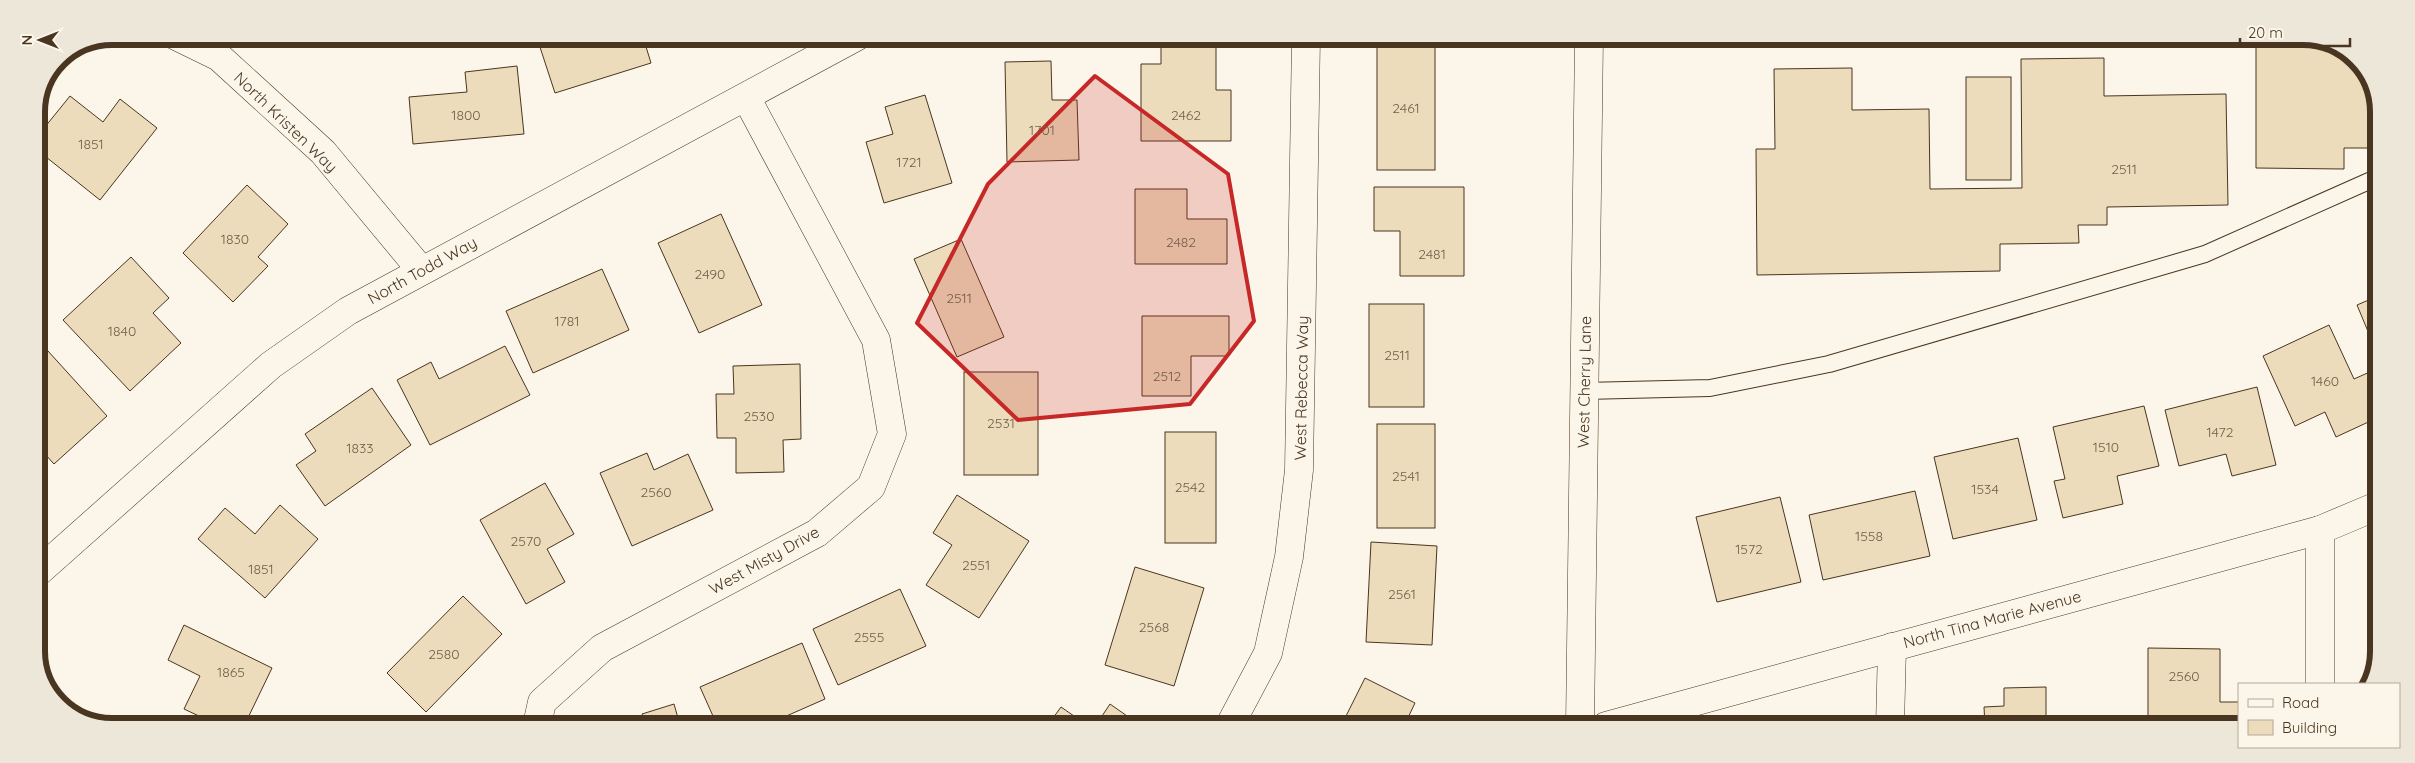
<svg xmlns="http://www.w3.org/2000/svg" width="2415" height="763" font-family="Quicksand,sans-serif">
  <rect width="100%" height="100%" fill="#fbf6e9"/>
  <!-- building -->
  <g fill="#ecdcbc" stroke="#4a3520">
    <path d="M540,37H643L651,63L555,93L537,38Z"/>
    <rect x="2006" y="39" width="111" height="8"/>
    <path d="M2256,39H2323L2360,62L2379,107V121H2375V148H2344V169L2256,168Z"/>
    <path d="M1161,43H1216V90H1231V141H1141V64H1161Z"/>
    <rect x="1377" y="47" width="58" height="123"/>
    <path d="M2104,58V96L2226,94L2228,205L2107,207V225H2078L2079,243L2000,244V271L1757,275L1756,149H1775L1774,69L1852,68V110L1929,109L1930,189L2022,188L2021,59Z"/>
    <path d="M1051,61L1052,100H1077L1079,160L1007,162L1005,62Z"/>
    <path d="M517,66L524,134L413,144L409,97L467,92L465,72Z"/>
    <rect x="1966" y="77" width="45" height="103"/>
    <path d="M925,95L952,183L884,203L866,142L893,134L885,107Z"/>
    <path d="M70,96L103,122L120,99L157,128L100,200L36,149V138Z"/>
    <path d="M247,185L288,224L258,257L268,266L233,302L183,253Z"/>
    <path d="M1374,187H1464V276H1400V231H1374Z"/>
    <path d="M1135,189H1187V219H1227V264H1135Z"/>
    <path d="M721,214L762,305L699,333L658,243Z"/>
    <path d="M961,239L1004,337L957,357L914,259Z"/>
    <path d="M131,257L169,298L153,313L181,343L130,391L63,320Z"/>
    <path d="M602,269L629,330L533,373L506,311Z"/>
    <path d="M2378,296L2377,353L2357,305Z"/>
    <rect x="1369" y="304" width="55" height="103"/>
    <path d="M1142,316H1229V356H1191V396H1142Z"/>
    <path d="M2329,325L2354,379L2372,371L2377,383V418L2336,437L2325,412L2295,426L2263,356Z"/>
    <path d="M38,340L107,416L54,464L36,444Z"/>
    <path d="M505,346L530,395L430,445L397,380L431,362L439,379Z"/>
    <path d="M800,364L801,439L783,440L784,472L736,473V438H717L716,394H734L733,366Z"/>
    <rect x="964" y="372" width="74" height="103"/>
    <path d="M2257,387L2276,465L2232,476L2226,454L2179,466L2165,410Z"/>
    <path d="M372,388L411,445L325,506L296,465L316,451L305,434Z"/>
    <path d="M2144,406L2159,466L2117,476L2123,504L2063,518L2054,481L2065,479L2053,427Z"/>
    <rect x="1377" y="424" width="58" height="104"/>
    <rect x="1165" y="432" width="51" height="111"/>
    <path d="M2018,438L2037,520L1953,539L1934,457Z"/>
    <path d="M647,453L654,470L688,454L713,510L632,546L600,473Z"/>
    <path d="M545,483L574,534L547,549L565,582L526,604L480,520Z"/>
    <path d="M1915,491L1930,556L1823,580L1809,515Z"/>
    <path d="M957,495L1029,541L979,618L926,585L952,545L933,533Z"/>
    <path d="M1780,497L1801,582L1717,602L1696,517Z"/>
    <path d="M280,505L318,539L265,598L198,539L225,508L255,534Z"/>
    <path d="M1371,542L1437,546L1432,645L1366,642Z"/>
    <path d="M1135,567L1204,588L1174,686L1105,665Z"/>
    <path d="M900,589L926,646L838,685L813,629Z"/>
    <path d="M463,596L502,634L426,712L387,673Z"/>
    <path d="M184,625L272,668L245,724H216L184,709L200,676L168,660Z"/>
    <path d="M802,643L825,699L766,725H717L700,687Z"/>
    <path d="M2148,648L2220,649V702H2239V727H2148Z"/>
    <path d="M1365,678L1415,703L1404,726H1341Z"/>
    <path d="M2046,687V726H1985L1984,707L2004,706V688Z"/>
    <path d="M674,704L680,725H645L642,714Z"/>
    <path d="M1110,704L1140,725H1096Z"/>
    <path d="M1061,707L1087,725H1048Z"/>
    <path d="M165,719V724H134V722Z"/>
  </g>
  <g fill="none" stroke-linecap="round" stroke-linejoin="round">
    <defs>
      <path id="lane" d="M1584,391L1710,388L1829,364L2205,254L2378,177"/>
      <g id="street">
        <path d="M176,36L219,57L323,152L421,270"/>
        <path d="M36,574L271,365L348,311L856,37"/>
        <path d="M2320,684V530"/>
        <path d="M537,725L542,702L602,648L817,533L871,487L892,434L876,340L746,97"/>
        <path d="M1230,725L1268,653L1289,557L1299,470L1306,38"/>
        <path d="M1606,726L2320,530L2377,506"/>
        <path d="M1890,726L1892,647"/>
      </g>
      <path id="secondary" d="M1580,726L1589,38"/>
    </defs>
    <!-- lane casing -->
    <use href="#lane" stroke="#4a3520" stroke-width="18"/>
    <!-- street casing -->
    <use href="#street" stroke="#4a3520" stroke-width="29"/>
    <!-- secondary casing -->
    <use href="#secondary" stroke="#4a3520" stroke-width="29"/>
    <!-- lane -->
    <use href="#lane" stroke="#fbf6e9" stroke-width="16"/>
    <!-- street -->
    <use href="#street" stroke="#fbf6e9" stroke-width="28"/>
    <!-- secondary -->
    <use href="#secondary" stroke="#fbf6e9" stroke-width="28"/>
  </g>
  <!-- marked area -->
  <path fill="#c62828" fill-opacity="0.2" stroke="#c62828" stroke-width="4" stroke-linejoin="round" d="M1095,76L1228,174L1254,321L1190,404L1018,420L917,323L988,184Z"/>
  <g text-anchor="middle" stroke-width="4" stroke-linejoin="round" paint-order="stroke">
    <!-- number labels -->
    <g font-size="14" fill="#725f47">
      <text x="1406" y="113">2461</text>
      <text x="466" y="120">1800</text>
      <text x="1186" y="120">2462</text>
      <text x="1042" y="135">1701</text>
      <text x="91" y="149">1851</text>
      <text x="909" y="167">1721</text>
      <text x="2124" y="174">2511</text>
      <text x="235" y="244">1830</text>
      <text x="1181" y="247">2482</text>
      <text x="1432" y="259">2481</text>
      <text x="710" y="279">2490</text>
      <text x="959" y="303">2511</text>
      <text x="567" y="326">1781</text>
      <text x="122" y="336">1840</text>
      <text x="1397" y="360">2511</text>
      <text x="1167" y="381">2512</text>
      <text x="2325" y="386">1460</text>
      <text x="759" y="421">2530</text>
      <text x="1001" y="428">2531</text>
      <text x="2220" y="437">1472</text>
      <text x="2106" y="452">1510</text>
      <text x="360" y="453">1833</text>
      <text x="1406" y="481">2541</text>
      <text x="1190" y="492">2542</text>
      <text x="1985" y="494">1534</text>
      <text x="656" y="497">2560</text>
      <text x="1869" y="541">1558</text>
      <text x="526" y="546">2570</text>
      <text x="1749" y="554">1572</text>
      <text x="976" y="570">2551</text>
      <text x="261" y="574">1851</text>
      <text x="1402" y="599">2561</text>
      <text x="1154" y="632">2568</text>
      <text x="869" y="642">2555</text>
      <text x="444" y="659">2580</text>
      <text x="231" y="677">1865</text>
      <text x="2184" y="681">2560</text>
    </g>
    <!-- street labels -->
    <g font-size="16" fill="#4a3520" stroke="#fbf6e9">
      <text transform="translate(286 122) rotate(44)" y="6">North Kristen Way</text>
      <text transform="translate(422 270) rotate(-29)" y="6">North Todd Way</text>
      <text transform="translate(1584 382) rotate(-89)" y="6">West Cherry Lane</text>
      <text transform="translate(1301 388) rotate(-89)" y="6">West Rebecca Way</text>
      <text transform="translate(764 560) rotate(-29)" y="6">West Misty Drive</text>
      <text transform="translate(1992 619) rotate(-15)" y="6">North Tina Marie Avenue</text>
    </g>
  </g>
  <!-- crop -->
  <path d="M0 0H2415V763H0ZM112 45H2303A67 67 0 0 1 2370 112V651A67 67 0 0 1 2303 718H112A67 67 0 0 1 45 651V112A67 67 0 0 1 112 45Z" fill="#ede7d9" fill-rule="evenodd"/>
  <path fill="none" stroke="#4a3520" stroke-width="6" d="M112 45H2303A67 67 0 0 1 2370 112V651A67 67 0 0 1 2303 718H112A67 67 0 0 1 45 651V112A67 67 0 0 1 112 45Z"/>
  <!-- legend -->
  <rect x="2238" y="683" width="162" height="65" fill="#fbf6e9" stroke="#b4a999"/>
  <rect x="2248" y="699" width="25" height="8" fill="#fbf6e9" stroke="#b4a999"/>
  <text x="2282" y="708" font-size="15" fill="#4a3520">Road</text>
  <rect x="2248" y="720" width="25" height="15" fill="#ecdcbc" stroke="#b4a999"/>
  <text x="2282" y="733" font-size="15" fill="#4a3520">Building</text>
  <!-- north arrow -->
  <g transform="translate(40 40) rotate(270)" stroke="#fbf6e9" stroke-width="4" paint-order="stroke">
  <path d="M0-4L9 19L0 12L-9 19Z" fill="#4a3520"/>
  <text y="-8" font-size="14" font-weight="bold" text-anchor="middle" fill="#4a3520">N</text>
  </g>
  <!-- scale -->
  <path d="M2240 38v8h110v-8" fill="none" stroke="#4a3520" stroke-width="2.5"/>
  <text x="2248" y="38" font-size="15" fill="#4a3520" stroke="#fbf6e9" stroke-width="4" paint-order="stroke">20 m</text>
</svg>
